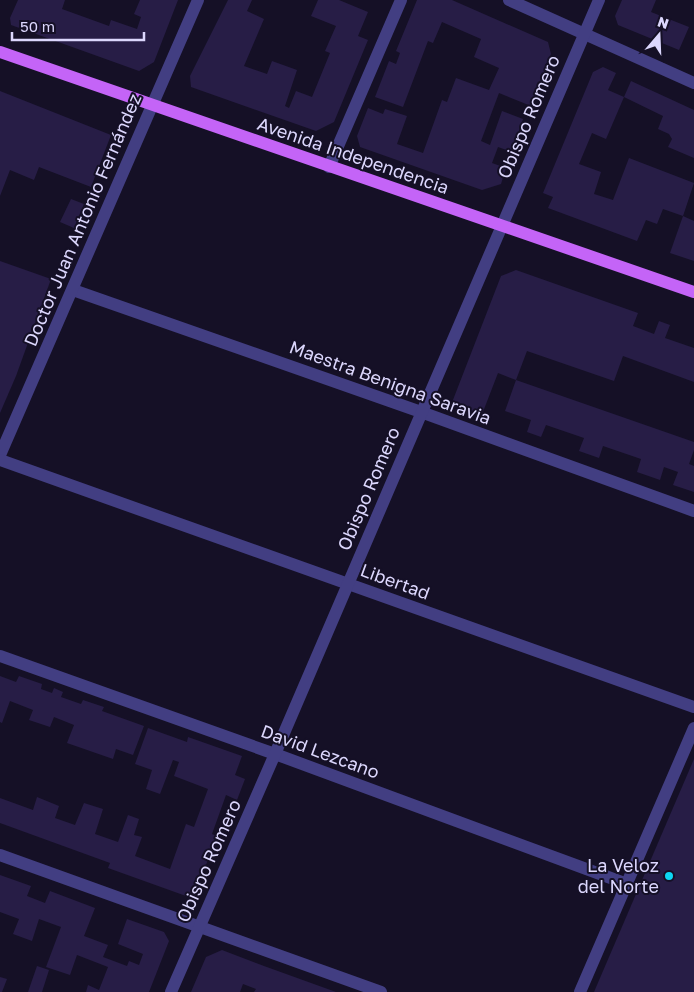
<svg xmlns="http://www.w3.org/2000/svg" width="694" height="992" font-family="'Golos Text',sans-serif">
  <rect width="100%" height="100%" fill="#151026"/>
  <!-- building -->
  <g fill="#271d46">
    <path d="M18,0H65L62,9L109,26L111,20L137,29L141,17L134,14L140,0H178L154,62L139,71L11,25L10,18Z"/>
    <path d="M228,0H252L247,11L264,19L244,66L267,74L272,61L297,70L285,106L289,108L296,91L312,97L330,53L325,51L336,26L311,16L318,0H339L368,12L358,36L368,40L334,122L316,131L191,87L190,76Z"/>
    <path d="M417,0H452L548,42L551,54L531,106L499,93L481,141L490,145L502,111L523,119L512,152L498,147L492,163L506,168L501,184L482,190L360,147L357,136L368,108L383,114L385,109L407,116L397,144L423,153L442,100L447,102L456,78L489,90L499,68L474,57L481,39L442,22L433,43L428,41L403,107L375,97L389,61L396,64L400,53L396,51Z"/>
    <path d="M622,0H656L651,12L689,27L679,50L618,25L615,16Z"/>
    <path d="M603,67L616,73L608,90L624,97L606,139L592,133L579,164L601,172L594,194L613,200L629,158L694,183L683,216L663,209L657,224L646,220L637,241L548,208L553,197L543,193L593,72Z"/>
    <path d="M631,81L694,110V158L668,147L672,139L669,134L658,129L663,116L624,97Z"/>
    <path d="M0,91L111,135L91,187L39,167L34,180L10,170L0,196Z"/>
    <path d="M71,199L84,204L74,228L60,222Z"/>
    <path d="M683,216L694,221V261L670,253Z"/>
    <path d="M0,261L51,279L16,376L0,413Z"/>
    <path d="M516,270L638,313L633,326L654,334L659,321L670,325L665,338L694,348V382L623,356L614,381L527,351L516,380L498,373L481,417L451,405L501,276Z"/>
    <path d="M516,380L694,442V450L689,464L694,466V492L673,485L678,472L664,467L660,480L637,472L641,459L603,446L599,458L579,451L584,438L546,425L541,437L527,432L531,420L505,411Z"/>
    <path d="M0,676L16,682L19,676L42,684L41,689L52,693L54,688L63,692L61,697L81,704L83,700L104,707L102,711L144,726L133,755L116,749L113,759L67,743L74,725L54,717L50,727L29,720L33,710L10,701L2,723L0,722Z"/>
    <path d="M148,728L187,742L188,737L242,756L235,775L245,779L237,800L226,795L212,834L217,836L196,891L186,896L108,868L110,863L0,823V798L33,810L37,797L59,806L55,818L75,825L84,803L103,809L95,834L118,842L128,815L139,819L134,835L142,837L135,856L170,869L186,824L194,827L208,789L174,776L179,762L173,760L160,794L146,789L152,770L135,764Z"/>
    <path d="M694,759V992H594Z"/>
    <path d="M0,875L31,886L27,896L45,903L50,891L95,908L84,936L108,945L103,957L127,966L129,961L139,965L143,954L118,944L127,919L164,932L169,941L149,992H86L88,985L99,990L108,967L77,955L70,975L46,967L61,927L39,919L32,941L13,934L19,919L0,912Z"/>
    <path d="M222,950L264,966L336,992H254L256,989L243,984L240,992H191L206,957Z"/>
    <path d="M37,966L49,970L42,992H28Z"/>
    <path d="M0,977L7,979L2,992H0Z"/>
  </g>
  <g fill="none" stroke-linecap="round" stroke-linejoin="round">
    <!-- minor -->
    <g stroke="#423e82" stroke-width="12">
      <path d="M509,0L694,83"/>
      <path d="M329,167L401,0"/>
      <path d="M73,290L421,412L694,511"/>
      <path d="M0,455L198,0"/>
      <path d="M0,460L694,707"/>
      <path d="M0,656L275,754L627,884"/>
      <path d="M0,855L381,992"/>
      <path d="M171,992L275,754L599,0"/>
      <path d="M580,992L694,728"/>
    </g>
    <!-- major -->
    <path stroke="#c464f7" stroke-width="12" d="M0,52L694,292"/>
  </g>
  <!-- markers -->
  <circle fill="#0dd6f3" stroke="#151026" stroke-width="2" cx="669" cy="876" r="5"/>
  <g text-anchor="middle" stroke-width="4" stroke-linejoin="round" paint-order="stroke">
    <!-- street labels -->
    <g font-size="18" fill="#dcd7fd" stroke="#151026">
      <text transform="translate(529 117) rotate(-67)" y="6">Obispo Romero</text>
      <text transform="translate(353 156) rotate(19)" y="6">Avenida Independencia</text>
      <text transform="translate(83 220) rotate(-67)" y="6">Doctor Juan Antonio Fernández</text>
      <text transform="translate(390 383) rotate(20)" y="6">Maestra Benigna Saravia</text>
      <text transform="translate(369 489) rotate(-67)" y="6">Obispo Romero</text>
      <text transform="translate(395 582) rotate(20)" y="6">Libertad</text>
      <text transform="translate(320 752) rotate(20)" y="6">David Lezcano</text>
      <text transform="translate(209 861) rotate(-66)" y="6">Obispo Romero</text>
    </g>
    <!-- poi labels -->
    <g font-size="18" fill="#dcd7fd" stroke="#151026" text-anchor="end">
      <text x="659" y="872">La Veloz<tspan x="659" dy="21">del Norte</tspan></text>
    </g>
  </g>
  <!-- north arrow -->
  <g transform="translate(659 35) rotate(19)" stroke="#151026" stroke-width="4" paint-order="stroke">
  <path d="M0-4L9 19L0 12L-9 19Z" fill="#dcd7fd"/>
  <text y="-8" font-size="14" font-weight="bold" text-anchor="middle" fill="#dcd7fd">N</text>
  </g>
  <!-- scale -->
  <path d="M12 32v8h132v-8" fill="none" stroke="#dcd7fd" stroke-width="2.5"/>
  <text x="20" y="32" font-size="15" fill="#dcd7fd" stroke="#151026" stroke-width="4" paint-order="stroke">50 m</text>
</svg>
